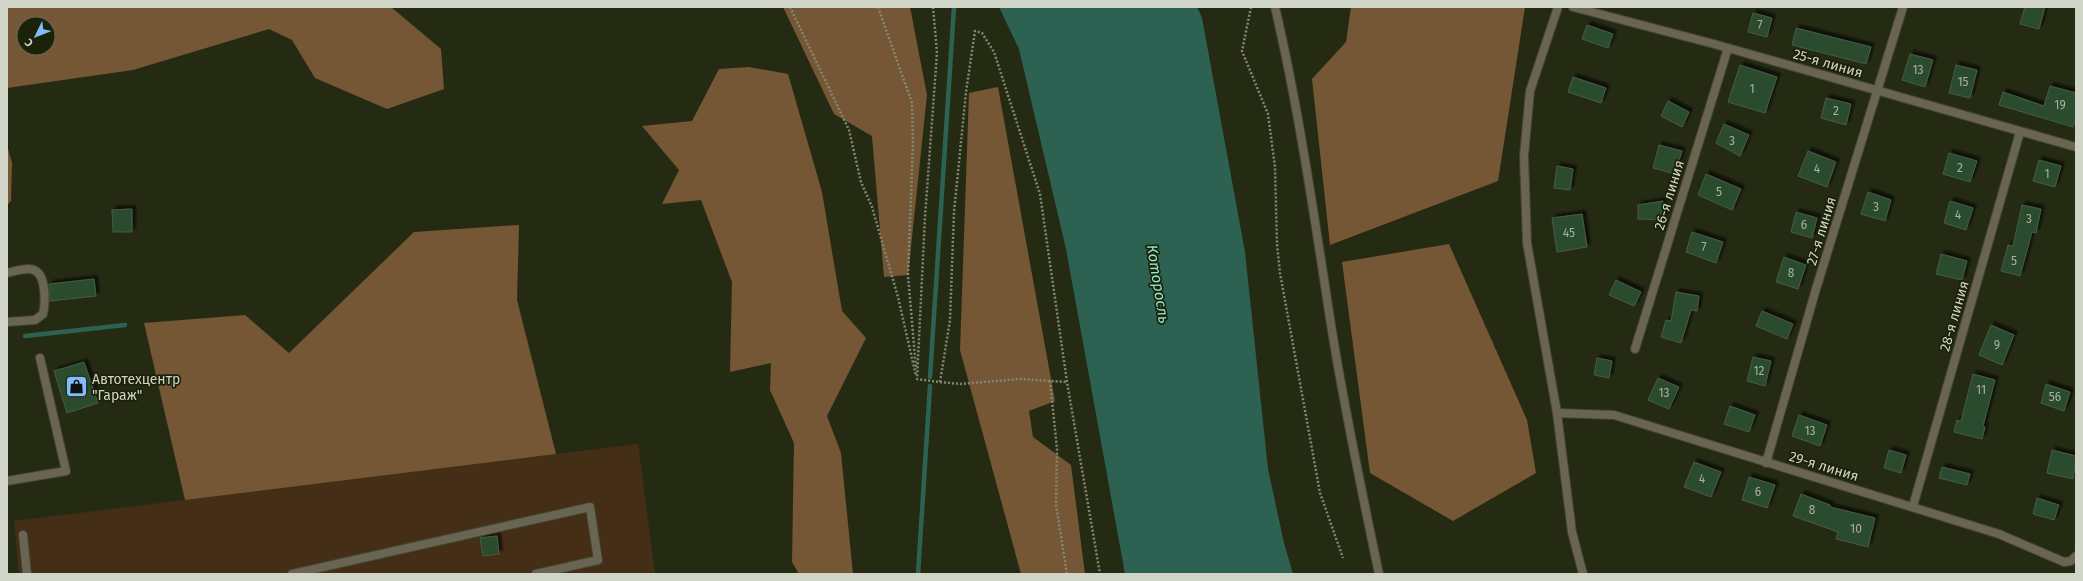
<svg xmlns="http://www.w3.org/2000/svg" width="2083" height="581" font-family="'Fira Sans',sans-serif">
  <defs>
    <filter id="shadow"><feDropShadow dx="3.5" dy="-3.5" stdDeviation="1" flood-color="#0009"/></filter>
  </defs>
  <rect width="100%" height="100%" fill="#252b13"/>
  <!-- green -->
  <path fill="#452e16" d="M638,444L655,574H19L14,521Z"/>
  <!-- forest -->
  <g fill="#755736" fill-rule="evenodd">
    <path d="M7,7H391L441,49L444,89L387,109L315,78L292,40L269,29L133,70L7,88ZM24,24H48V48H24Z"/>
    <path d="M783,7H910L927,95L908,275L884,277L872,136L834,114Z"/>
    <path d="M1351,7H1525L1498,181L1330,245L1312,79L1346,42Z"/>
    <path d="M749,67L788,74L822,192L842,311L866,338L827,416L841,453L853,574H799L792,562L794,443L770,390L771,363L730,372L732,282L701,200L662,204L679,170L642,126L692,121L719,69Z"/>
    <path d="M998,87L1055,401L1029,411L1033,437L1071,465L1085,574H1021L960,350L969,93Z"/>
    <path d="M7,145L12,163L11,201L7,205Z"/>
    <path d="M519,225L517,300L556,454L185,500L144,323L245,315L289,353L414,232Z"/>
    <path d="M1449,244L1527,420L1536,473L1453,521L1370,473L1342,262Z"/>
  </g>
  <!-- water -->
  <path fill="#2d6253" d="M999,7H1197L1202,18L1245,252L1268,469L1284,543L1293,574H1125L1066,249L1019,49Z"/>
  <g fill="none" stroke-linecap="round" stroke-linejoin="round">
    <!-- stream -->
    <g stroke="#2d6253" stroke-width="4.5">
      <path d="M25,336L125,325"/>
      <path d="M930,377L954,7"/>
      <path d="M918,574L930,386"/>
    </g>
  </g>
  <!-- building -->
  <g fill="#2b4b2d" stroke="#475b48" filter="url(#shadow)">
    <path d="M2025,7H2045L2039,29L2020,24Z"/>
    <path d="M1753,13L1772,18L1767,37L1748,32Z"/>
    <path d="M1587,25L1613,34L1608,48L1582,39Z"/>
    <path d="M1796,28L1871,47L1866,64L1792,45Z"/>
    <path d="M1910,54L1933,60L1925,87L1902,80Z"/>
    <path d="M1740,65L1777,77L1765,113L1728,102Z"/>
    <path d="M1956,65L1977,70L1970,98L1949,93Z"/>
    <path d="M1573,77L1606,88L1601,103L1568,92Z"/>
    <path d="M2050,86L2076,93V118L2073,127L1999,105L2003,92L2044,106Z"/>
    <path d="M1826,98L1851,104L1846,125L1821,118Z"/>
    <path d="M1668,101L1689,112L1682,127L1661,116Z"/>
    <path d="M1724,124L1749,135L1740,156L1716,143Z"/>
    <path d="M1659,145L1682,151L1675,174L1653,168Z"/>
    <path d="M1808,151L1836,162L1827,187L1798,176Z"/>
    <path d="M1949,153L1977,161L1970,182L1943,174Z"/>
    <path d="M2039,160L2061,166L2055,187L2033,181Z"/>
    <path d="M1557,166L1573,169L1570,190L1554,188Z"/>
    <path d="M1706,174L1741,189L1732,210L1698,195Z"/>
    <path d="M1868,192L1891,200L1885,221L1861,214Z"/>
    <path d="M1663,201L1662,220L1638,219V205Z"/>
    <path d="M1950,201L1973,208L1966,230L1944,223Z"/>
    <path d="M2022,205L2041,209L2036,233L2032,232L2020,276L2001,271L2008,245L2013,246Z"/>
    <path d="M132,209V232H113L112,210Z"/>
    <path d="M1796,212L1817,218L1812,238L1791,232Z"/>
    <path d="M1582,214L1587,247L1557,252L1552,218Z"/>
    <path d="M1692,232L1723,242L1716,263L1686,252Z"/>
    <path d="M1941,254L1967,261L1962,280L1936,274Z"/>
    <path d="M1784,257L1806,265L1798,289L1776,282Z"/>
    <path d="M94,279L96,296L50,301L49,284Z"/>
    <path d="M1616,280L1641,292L1634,306L1609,295Z"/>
    <path d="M1676,292L1699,296L1697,311L1691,310L1681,343L1661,337L1666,320L1671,321Z"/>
    <path d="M1762,311L1793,324L1787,339L1756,326Z"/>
    <path d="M1991,325L2014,335L2002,365L1979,355Z"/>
    <path d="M1753,357L1771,361L1765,386L1747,381Z"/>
    <path d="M1597,358L1612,361L1609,378L1594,375Z"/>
    <path d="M84,362L98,403L67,413L54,371Z"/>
    <path d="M1973,374L1995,380L1983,426L1985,427L1982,439L1954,432L1957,420L1961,421Z"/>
    <path d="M1658,378L1679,387L1669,409L1648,400Z"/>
    <path d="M2046,384L2070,392L2064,411L2041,403Z"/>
    <path d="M1730,406L1755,415L1749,432L1724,424Z"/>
    <path d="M1799,415L1827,425L1820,446L1792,436Z"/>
    <path d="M1889,450L1906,455L1901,473L1884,468Z"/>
    <path d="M2052,450L2076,456L2073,479L2047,473Z"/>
    <path d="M1694,462L1721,472L1711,497L1684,487Z"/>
    <path d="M1942,467L1970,474L1967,485L1939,478Z"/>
    <path d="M1749,477L1775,485L1767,508L1742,500Z"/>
    <path d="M1801,494L1830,505V507L1875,518L1868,547L1836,539L1838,532L1793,516Z"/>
    <path d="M2037,498L2059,505L2054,520L2033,514Z"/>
    <path d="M497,536L499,554L483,556L480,538Z"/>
  </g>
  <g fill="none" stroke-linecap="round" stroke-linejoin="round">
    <defs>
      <g id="service">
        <path d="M1275,7C1300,114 1315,223 1332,331C1345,412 1362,493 1379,574"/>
        <path d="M7,273C27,268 41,263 44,289C45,297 45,305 43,314L35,320L7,322"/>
        <path d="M7,481L66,471L40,358"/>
        <path d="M23,535L27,574"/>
        <path d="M292,574L590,507L598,560L536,574"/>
      </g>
      <g id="minor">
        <path d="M1558,7L1530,91L1524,156L1527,243L1557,413L1572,532L1583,574"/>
        <path d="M1573,7L1714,44L2076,147"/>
        <path d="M1635,349L1728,48"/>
        <path d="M1557,413L1614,415L1999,534L2064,562L2071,561L2076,556"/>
        <path d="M1766,463L1816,289L1903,7"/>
        <path d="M1913,506L2020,132"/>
      </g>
    </defs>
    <!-- service casing -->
    <use href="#service" stroke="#414630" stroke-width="10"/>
    <!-- minor casing -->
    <use href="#minor" stroke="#414630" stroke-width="10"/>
    <!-- path -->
    <g stroke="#838875" stroke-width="2.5" stroke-dasharray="2 2" stroke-linecap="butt">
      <path d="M790,7L849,130L861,182L872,207L898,297L916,376"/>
      <path d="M878,7L912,103L913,144L908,275L916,369"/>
      <path d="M933,7L937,53L925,217L917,379L940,382L950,320L954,212L966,92L975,31L982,33L994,52L1040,194L1067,382L1100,574"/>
      <path d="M1251,7L1242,51L1268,114L1275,167L1277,244L1280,273L1320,493L1343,558"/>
      <path d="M1050,381L1057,449L1056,505L1067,574"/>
      <path d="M940,382L960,384L1020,379L1067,382"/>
    </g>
    <!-- service -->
    <use href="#service" stroke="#6a6553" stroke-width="8"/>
    <!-- minor -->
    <use href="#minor" stroke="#6a6553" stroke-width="8"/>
  </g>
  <!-- icons -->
  <defs>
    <symbol id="shop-square" viewBox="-11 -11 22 22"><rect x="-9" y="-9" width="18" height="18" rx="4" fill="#83bcfb" stroke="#1c210a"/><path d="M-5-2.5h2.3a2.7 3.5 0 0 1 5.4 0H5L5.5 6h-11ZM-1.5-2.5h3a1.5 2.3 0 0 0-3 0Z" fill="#111"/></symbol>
  </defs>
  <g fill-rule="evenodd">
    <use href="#shop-square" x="64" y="374" width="25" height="25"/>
  </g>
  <g text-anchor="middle" stroke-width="3.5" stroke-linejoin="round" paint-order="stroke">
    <!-- number labels -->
    <g font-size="12" fill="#a8b2a0">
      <text x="1760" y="29">7</text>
      <text x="1918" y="74">13</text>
      <text x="1963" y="86">15</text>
      <text x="1752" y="93">1</text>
      <text x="2060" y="109">19</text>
      <text x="1836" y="115">2</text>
      <text x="1732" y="145">3</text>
      <text x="1960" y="172">2</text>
      <text x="1817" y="173">4</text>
      <text x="2047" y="178">1</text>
      <text x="1719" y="196">5</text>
      <text x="1876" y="211">3</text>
      <text x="1958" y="219">4</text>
      <text x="2029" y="223">3</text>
      <text x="1804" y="229">6</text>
      <text x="1569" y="237">45</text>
      <text x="1704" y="251">7</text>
      <text x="2014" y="265">5</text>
      <text x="1791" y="277">8</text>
      <text x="1997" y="349">9</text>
      <text x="1759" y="375">12</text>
      <text x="1981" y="394">11</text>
      <text x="1664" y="397">13</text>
      <text x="2055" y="401">56</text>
      <text x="1810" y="435">13</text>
      <text x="1702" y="483">4</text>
      <text x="1758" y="496">6</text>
      <text x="1812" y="514">8</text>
      <text x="1856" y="533">10</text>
    </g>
    <!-- street labels -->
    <g font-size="14" fill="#d1d5c7" stroke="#1c210a">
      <text transform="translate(1828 63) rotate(16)" y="5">25-я линия</text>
      <text transform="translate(1669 195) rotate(-73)" y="5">26-я линия</text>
      <text transform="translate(1821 231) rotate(-73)" y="5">27-я линия</text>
      <text transform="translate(1954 316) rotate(-74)" y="5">28-я линия</text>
      <text transform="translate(1824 466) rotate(17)" y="5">29-я линия</text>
    </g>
    <!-- poi labels -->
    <g font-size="14" fill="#d1d5c7" stroke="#1c210a" text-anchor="start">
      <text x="92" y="384">Автотехцентр<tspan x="92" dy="16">"Гараж"</tspan></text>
    </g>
    <!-- water labels -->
    <g font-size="15" font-style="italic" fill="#91e7cc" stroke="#1c210a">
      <text transform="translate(1158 284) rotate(81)" y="5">Которосль</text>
    </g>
  </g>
  <!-- border -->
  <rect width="2083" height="581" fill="none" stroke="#d1d5c7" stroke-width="16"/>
  <!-- north arrow -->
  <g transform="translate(36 36) rotate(227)"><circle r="19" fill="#1c210a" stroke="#646956"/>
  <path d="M0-3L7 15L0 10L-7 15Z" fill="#83bcfb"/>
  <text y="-6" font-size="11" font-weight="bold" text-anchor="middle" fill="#d1d5c7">С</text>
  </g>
</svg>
